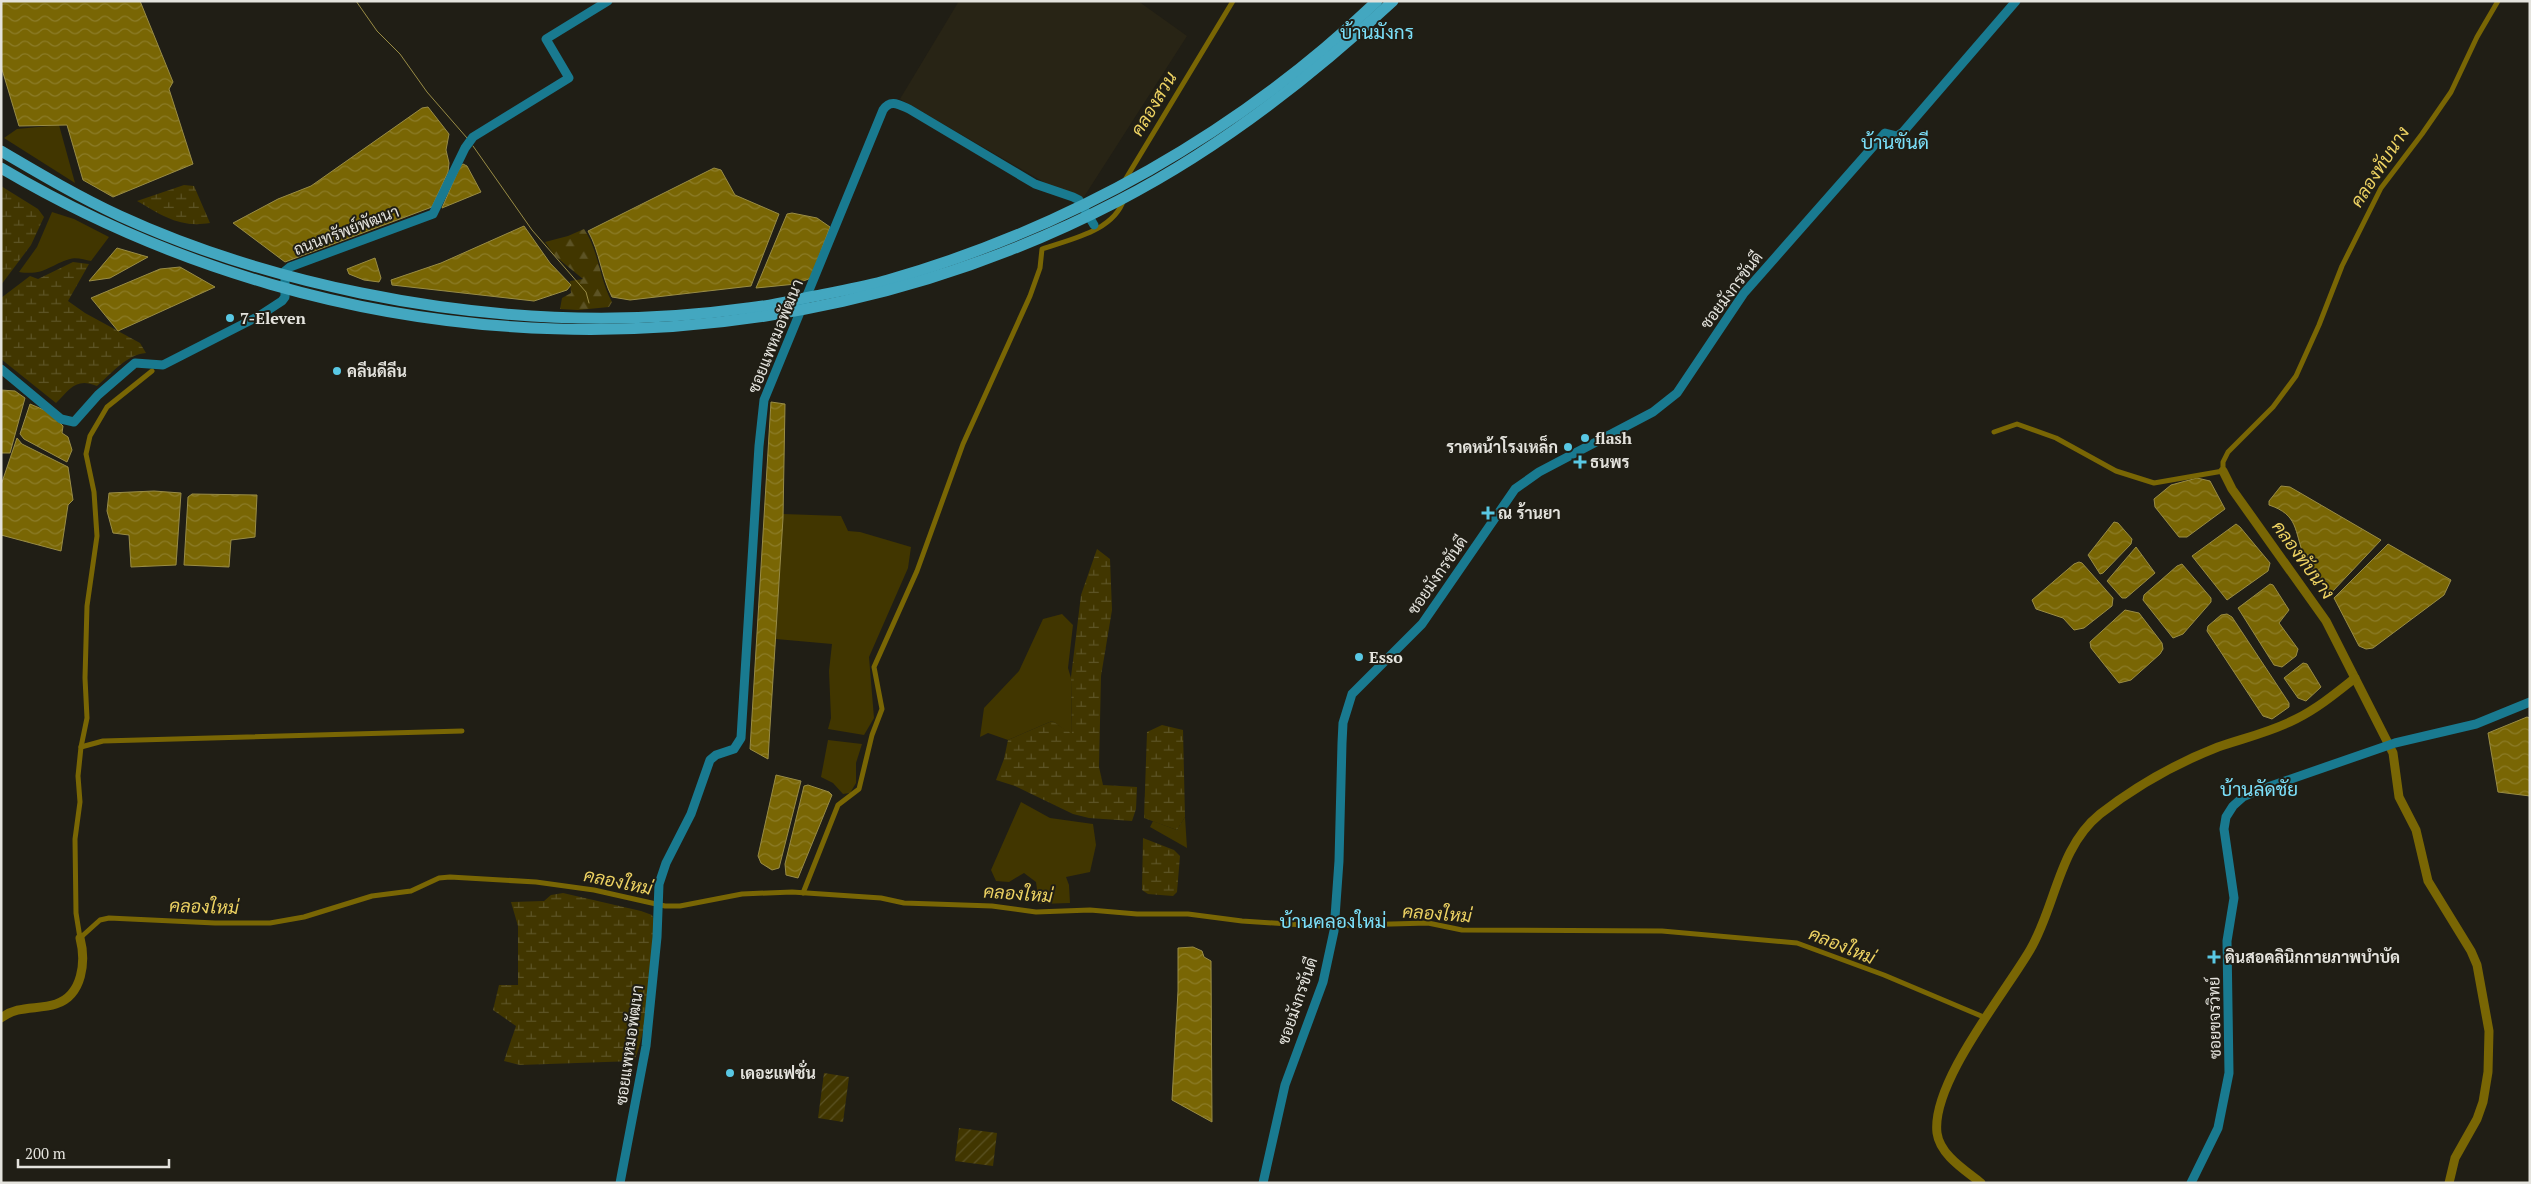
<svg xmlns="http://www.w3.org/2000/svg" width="2531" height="1184" font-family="'PT Serif',Sarabun,serif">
  <defs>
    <pattern id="forest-firs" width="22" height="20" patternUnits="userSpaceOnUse" patternTransform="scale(1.25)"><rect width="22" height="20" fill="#413600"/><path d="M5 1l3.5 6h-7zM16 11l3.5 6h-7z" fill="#5c5325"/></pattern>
    <pattern id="wetland-marsh" width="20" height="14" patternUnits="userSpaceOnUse" patternTransform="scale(1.25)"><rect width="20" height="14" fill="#413600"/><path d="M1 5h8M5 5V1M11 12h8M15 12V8" fill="none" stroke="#5c5325"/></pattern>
    <pattern id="garden-furrows" width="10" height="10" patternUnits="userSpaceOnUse" patternTransform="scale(1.25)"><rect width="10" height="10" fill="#413600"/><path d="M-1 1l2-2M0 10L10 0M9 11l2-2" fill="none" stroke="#5c5325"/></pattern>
    <pattern id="water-waves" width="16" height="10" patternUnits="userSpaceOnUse" patternTransform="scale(1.25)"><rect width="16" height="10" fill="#796604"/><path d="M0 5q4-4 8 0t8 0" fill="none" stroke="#8c7c28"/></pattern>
  </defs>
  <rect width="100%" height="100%" fill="#201e15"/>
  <!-- built -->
  <path fill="#282415" d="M959,1H1138L1187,36L1080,203L900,99Z"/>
  <!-- green -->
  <g fill="#413600">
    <path d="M59,125L75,183L4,138L17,129Z"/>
    <path d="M52,212L74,219L109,237L91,261C85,260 76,257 70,259C49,265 45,276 19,272L37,247Z"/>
    <path d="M783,514L841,516L848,531L860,532L911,547L908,568L869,657L874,718L864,735L828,729L831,718L829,671L832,644L776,639Z"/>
    <path d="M1062,614L1073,625L1068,668L1071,678L1072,735L1052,721L1008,740L988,733L980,737L984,708L1019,671L1043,619Z"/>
    <path d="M828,740L862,744L856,763V783L850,793L843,794L833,783L821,777Z"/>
    <path d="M1021,802L1050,818L1093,824L1096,845L1090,872L1066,877L1069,885L1070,903L1039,904L1036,882L1024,873L1009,882L996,881L991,870Z"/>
    <path d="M1185,817L1187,848L1150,827L1153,821L1177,830Z"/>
  </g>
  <!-- forest -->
  <path fill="url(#forest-firs)" d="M584,229C599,251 599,278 612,302L609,307L578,310L560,309L562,298L571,293L570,281L583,279L555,256L545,242L568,236Z"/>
  <!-- wetland -->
  <g fill="url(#wetland-marsh)">
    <path d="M184,185L194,186L210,223C180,228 163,216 137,201Z"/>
    <path d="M1,186L38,209L44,217L31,245L1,285Z"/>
    <path d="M73,262L89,264L68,301L85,313L140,343L146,353C127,354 110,375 97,386C76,377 70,389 56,403L1,359V298L30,276L38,279Z"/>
    <path d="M1097,549L1110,559L1112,610L1101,676L1099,767L1103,785L1137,787L1136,809L1132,821L1089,818L1073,814L1015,786L996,780L1004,759L1008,740L1052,721L1072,734L1071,677L1081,595Z"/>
    <path d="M1162,725L1183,730L1185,817L1177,830L1144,818L1147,732Z"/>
    <path d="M1143,838L1174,850L1180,856L1177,892L1173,896L1148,894L1142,890Z"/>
    <path d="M563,893L641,911L652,915L655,922C651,960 649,1029 634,1061L520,1065L504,1061L516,1026L493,1010L499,985H518V926L511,902L544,901L551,895Z"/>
  </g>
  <!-- garden -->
  <g fill="url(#garden-furrows)">
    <path d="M824,1073L849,1077L843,1122L818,1118Z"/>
    <path d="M959,1128L997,1133L993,1166L955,1161Z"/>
  </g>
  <!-- water -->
  <g fill="url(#water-waves)" stroke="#998c45">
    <path d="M1,1H140L173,82L169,89L193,164L113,197L83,180L67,125L19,126L1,66Z"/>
    <path d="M428,107L449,134L446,150L449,163L448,172L432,207L285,262L233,223L278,199L311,186L422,108Z"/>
    <path d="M463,164L467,166L481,192L442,208L460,166Z"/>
    <path d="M714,168L721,170L735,195L779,214L751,286L630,300L612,297C601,276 600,252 588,231Z"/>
    <path d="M792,213L817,218L830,227L811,278L796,284L756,288L787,214Z"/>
    <path d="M524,226L550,263L571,285L567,290L534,301L392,285L391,280L441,263Z"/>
    <path d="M117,248L148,257L110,278L89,281Z"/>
    <path d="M375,258L381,278L379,282L364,280L349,274L347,269Z"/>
    <path d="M180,267L215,287L118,331L91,298L160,269Z"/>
    <path d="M1,390L15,391L25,398L10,453H1Z"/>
    <path d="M771,402L785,404L783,518L768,759L750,749Z"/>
    <path d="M30,404L49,412L63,426L62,433L68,437L72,450L67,462L24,439L20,434Z"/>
    <path d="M17,438L22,444L68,467L73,500L68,505L61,551L1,535V485Z"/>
    <path d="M2197,478L2210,481L2225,509L2187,537H2179L2155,507L2154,499L2171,485Z"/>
    <path d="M2281,486L2290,487L2381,540L2332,592L2329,591C2321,580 2309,568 2304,556C2294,531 2299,515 2269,505V501Z"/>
    <path d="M154,491L181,493L176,565L131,567L129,535L113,533L107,511L109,493Z"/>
    <path d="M192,494L257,495L255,537L231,540L229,567L184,565L188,497Z"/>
    <path d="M2114,522L2118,523L2132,539L2131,544L2103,573L2100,574L2088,555Z"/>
    <path d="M2236,524L2240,527L2270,563L2268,571L2227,600L2192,556Z"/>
    <path d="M2388,544L2451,580L2444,595L2373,648L2366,649L2359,646L2334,598Z"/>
    <path d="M2136,547L2155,573L2126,598H2122L2107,581Z"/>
    <path d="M2079,562L2082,563L2113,598L2112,606L2084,628L2074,630L2063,618L2036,609L2032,600L2074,564Z"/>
    <path d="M2182,564L2211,598V602L2183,634L2173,638L2143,600L2144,595L2177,566Z"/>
    <path d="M2270,584L2273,585L2289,610L2279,623L2298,649L2296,656L2282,667L2274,665L2238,608Z"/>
    <path d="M2125,610L2139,613L2162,643L2163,649L2160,654L2131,680L2119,683L2091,648L2090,642Z"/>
    <path d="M2227,614L2232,617L2289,703V707L2272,719L2263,716L2207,631L2208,626L2221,615Z"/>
    <path d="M2303,663L2307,664L2321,687L2306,701L2298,698L2284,678Z"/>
    <path d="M2527,717L2530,718V796L2498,792L2488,733Z"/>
    <path d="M776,775L801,781L779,868L772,870L761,863L758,856Z"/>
    <path d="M808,785L829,792L832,795L798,878L786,875L785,864L804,786Z"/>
    <path d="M1193,947L1202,951L1204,957L1211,961L1212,1122L1172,1100L1178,991V948Z"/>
  </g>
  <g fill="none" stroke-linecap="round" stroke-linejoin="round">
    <!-- stream -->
    <g stroke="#998c45" stroke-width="1">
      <path d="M356,1L377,31L400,54L427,92L467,138"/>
      <path d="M473,146L532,230L586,292L589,303"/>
    </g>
    <!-- canal -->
    <g stroke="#796604" stroke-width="5">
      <path d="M1125,180L1233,1"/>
      <path d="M152,371L107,407L90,436L86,454L94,492L97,536L87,606L85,678L87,718L81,747L78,776L80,802L75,839L76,913L80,938L100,920L109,918L215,923H270L304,917L372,896L411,891L439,878L450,877L536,882L594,890L665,906H680L742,894L792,892L881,898L904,903L992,906L1036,912L1090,910L1137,914H1188L1242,921L1318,926L1428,923L1462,930L1662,931L1797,943L1884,975L1986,1018"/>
      <path d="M1994,432L2017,424L2056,438L2116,471L2154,483L2223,471V462L2228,452L2273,407L2296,376L2319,325L2342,266L2381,188L2422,134L2451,92L2477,37L2498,1"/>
      <path d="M81,747L103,741L462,731"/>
      <path d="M803,893L838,805L859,789L872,735L882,709L874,667L917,571L963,444L1030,296L1040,268L1042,249C1071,239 1114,231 1124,199"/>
    </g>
    <!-- river -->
    <g stroke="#796604" stroke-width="9">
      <path d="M2223,471L2232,489L2326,621L2393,753L2399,797L2416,830L2428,881L2471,951L2477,965L2489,1031L2488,1072L2483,1102L2477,1119L2455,1158L2449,1183"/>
      <path d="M1,1018C18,1005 37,1010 56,1004C83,995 86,961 80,938"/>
      <path d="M1981,1183C1965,1170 1940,1155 1937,1133C1931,1083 2005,993 2030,950C2056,906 2058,848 2100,814C2136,786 2177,763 2218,747C2244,738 2271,732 2296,719C2318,708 2336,693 2355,678"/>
    </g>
    <!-- secondary -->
    <g stroke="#197a90" stroke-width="9">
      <path d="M1,369L61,419L74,422L98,395L135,363L163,365L259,316L282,301L285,297V271L290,267L433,214L465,148L473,137L569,78L546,39L608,1"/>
      <path d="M620,1183L646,1046L657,937L659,884L666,863L691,814L710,760L716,755L734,749L741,738L759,446L764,400L883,110C890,99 898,104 909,109L1035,184L1073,197L1079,200L1094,225"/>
      <path d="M1263,1183L1285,1085L1323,982L1334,931L1339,861L1342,743L1343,723L1352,694L1422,624L1515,489L1539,472L1653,412L1677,393L1744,293L1885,133L1897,136L1903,132L2016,1"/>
      <path d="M2191,1183L2218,1128L2229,1073L2227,941L2234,898L2224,829L2226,817L2233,806L2243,797L2259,790L2395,743L2476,724L2530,702"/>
    </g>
    <!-- highway -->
    <g stroke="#43a7c0" stroke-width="11">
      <path d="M1,151C40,174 79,197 120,216C196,251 279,276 361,293C488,319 620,326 748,308C771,306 793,300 815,296C839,291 864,287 888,280C1070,228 1240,132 1377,1"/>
      <path d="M1,168C343,370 765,384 1118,201C1219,149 1310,78 1393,1"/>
    </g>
  </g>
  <!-- markers -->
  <g fill="#59c8e4" stroke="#201e15" stroke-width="2">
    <circle cx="230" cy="318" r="5"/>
    <circle cx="337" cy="371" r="5"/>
    <circle cx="1585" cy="438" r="5"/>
    <circle cx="1568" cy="447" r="5"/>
    <path d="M1577.5 454.5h5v5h5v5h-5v5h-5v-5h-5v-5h5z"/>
    <path d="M1485.5 505.5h5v5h5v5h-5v5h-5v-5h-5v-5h5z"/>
    <circle cx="1359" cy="657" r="5"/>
    <path d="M2211.5 949.5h5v5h5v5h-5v5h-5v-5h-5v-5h5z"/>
    <circle cx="730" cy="1073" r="5"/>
  </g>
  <g text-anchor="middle" stroke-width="4" stroke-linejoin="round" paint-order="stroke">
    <!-- street labels -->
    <g font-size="16" fill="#e4e3dd" stroke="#201e15">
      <text transform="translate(346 230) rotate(-21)" y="6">ถนนทรัพย์พัฒนา</text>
      <text transform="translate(1731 290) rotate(-53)" y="6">ซอยมังกรขันดี</text>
      <text transform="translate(775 336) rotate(-68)" y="6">ซอยแพหมอพัฒนา</text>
      <text transform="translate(1437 575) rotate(-55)" y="6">ซอยมังกรขันดี</text>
      <text transform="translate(1297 1001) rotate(-71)" y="6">ซอยมังกรขันดี</text>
      <text transform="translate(2214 1018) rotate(-91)" y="6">ซอยขจรวิทย์</text>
      <text transform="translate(629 1045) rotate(-82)" y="6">ซอยแพหมอพัฒนา</text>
    </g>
    <!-- poi labels -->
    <g font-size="16" font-weight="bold" fill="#e4e3dd" stroke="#201e15" text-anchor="start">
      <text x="240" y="324">7-Eleven</text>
      <text x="347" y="377">คลีนดีลีน</text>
      <text x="1595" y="444">flash</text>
      <text x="1558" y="453" text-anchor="end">ราดหน้าโรงเหล็ก</text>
      <text x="1590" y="468">ธนพร</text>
      <text x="1498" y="519">ณ ร้านยา</text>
      <text x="1369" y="663">Esso</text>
      <text x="2225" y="963">ดินสอคลินิกกายภาพบำบัด</text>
      <text x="740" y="1079">เดอะแฟชั่น</text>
    </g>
    <!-- water labels -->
    <g font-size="18" font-style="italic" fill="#edd262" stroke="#201e15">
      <text transform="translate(1154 104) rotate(-59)" y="6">คลองสวน</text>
      <text transform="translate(2380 167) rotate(-57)" y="6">คลองทับนาง</text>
      <text transform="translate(2303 560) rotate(54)" y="6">คลองทับนาง</text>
      <text transform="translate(618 882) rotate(12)" y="6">คลองใหม่</text>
      <text transform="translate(1018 894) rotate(4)" y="6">คลองใหม่</text>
      <text transform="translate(204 907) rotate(2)" y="6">คลองใหม่</text>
      <text transform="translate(1437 914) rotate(4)" y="6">คลองใหม่</text>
      <text transform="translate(1842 946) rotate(22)" y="6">คลองใหม่</text>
    </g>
    <!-- quarter labels -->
    <g font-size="19" fill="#7ce0fa" stroke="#201e15">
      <text x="1377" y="39">บ้านมังกร</text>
      <text x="1895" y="149">บ้านขันดี</text>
      <text x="2259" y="796">บ้านลัดชัย</text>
      <text x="1333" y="928">บ้านคลองใหม่</text>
    </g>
  </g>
  <!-- border -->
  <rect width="2531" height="1184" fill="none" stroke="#e4e3dd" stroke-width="5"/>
  <!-- scale -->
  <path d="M18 1159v8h151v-8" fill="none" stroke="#e4e3dd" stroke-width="2.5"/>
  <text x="25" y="1159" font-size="15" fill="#e4e3dd" stroke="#201e15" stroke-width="4" paint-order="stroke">200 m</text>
</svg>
